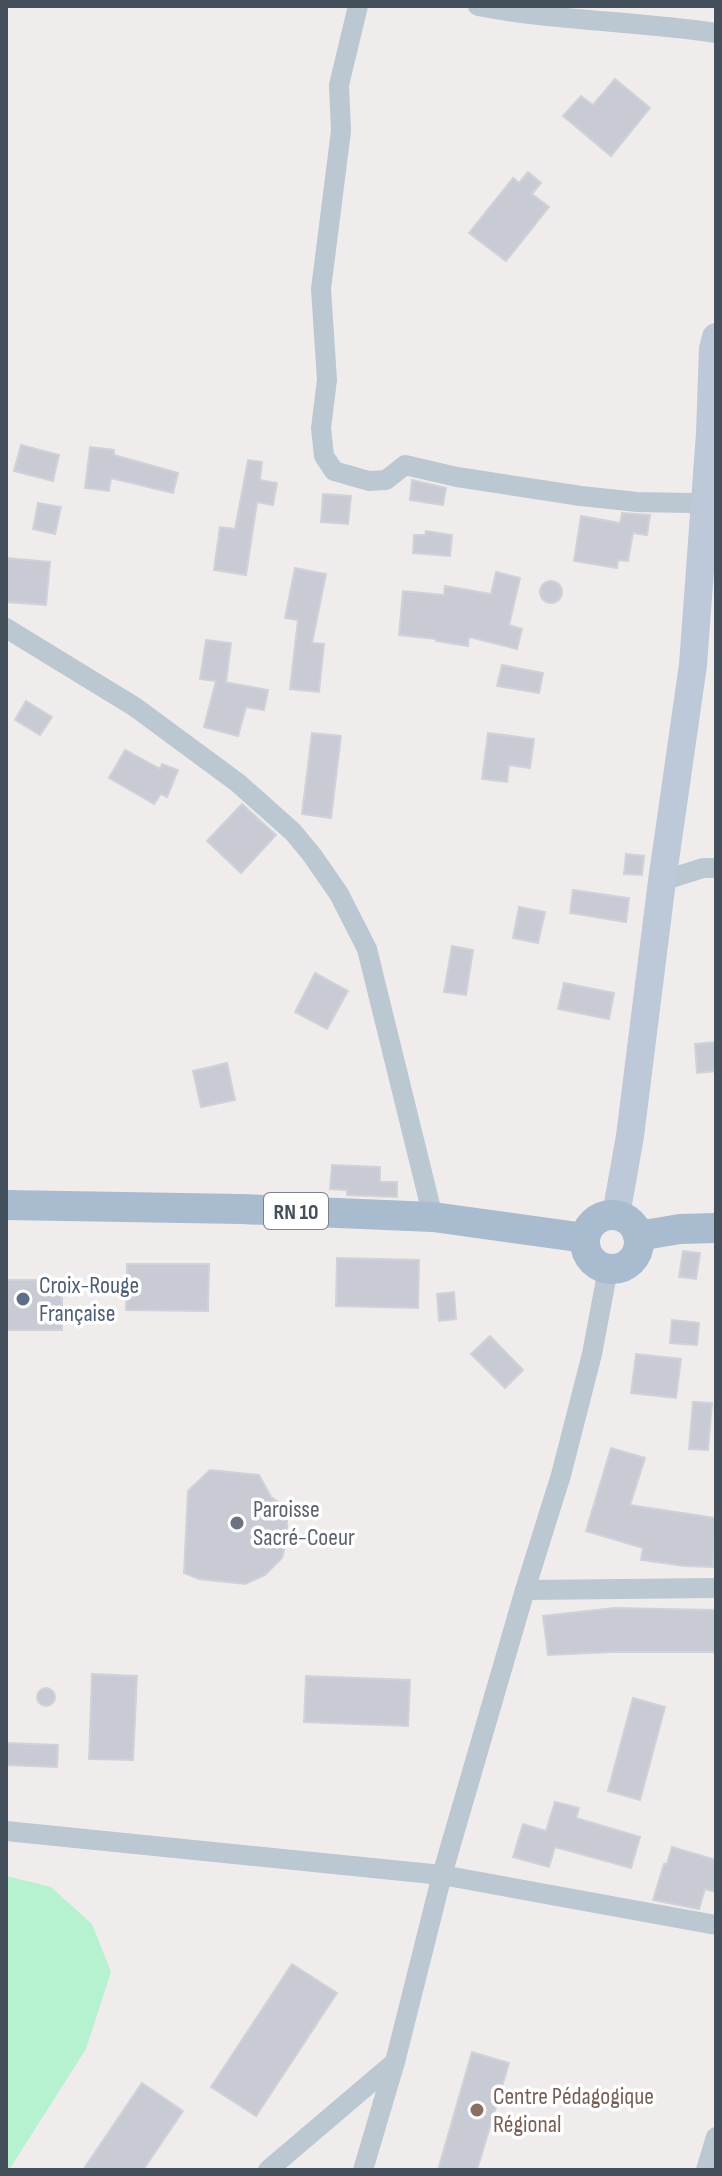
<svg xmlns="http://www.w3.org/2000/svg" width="722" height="2176" font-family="'Sofia Sans Condensed',sans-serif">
  <rect width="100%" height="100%" fill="#f0ecec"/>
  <!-- green -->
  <path fill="#b6f2cf" d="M6,1876L51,1887L92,1924L111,1972L86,2049L9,2170H6Z"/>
  <!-- building -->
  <g fill="#c8cbd3" stroke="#d0d2d9" stroke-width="2">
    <path d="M615,79L650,108L611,156L563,116L581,96L593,105Z"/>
    <path d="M528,172L541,183L532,194L549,207L506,261L469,233L513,178L519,183Z"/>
    <path d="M21,445L59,455L53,481L14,471Z"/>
    <path d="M90,447L114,450V455L178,473L173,493L111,478L109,491L85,488Z"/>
    <path d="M248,460L262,462L260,480L277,483L273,505L257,502L246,575L214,570L220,527L235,529Z"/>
    <path d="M412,480L446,488L443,505L410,500Z"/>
    <path d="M323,494L351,496L348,524L321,522Z"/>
    <path d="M38,503L61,507L55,534L33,529Z"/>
    <path d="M622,513L650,515L647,535L633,533L628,561L618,560L617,568L574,561L581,516L620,523Z"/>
    <path d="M426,531L452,535L450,556L413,553L414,535H425Z"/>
    <path d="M6,558L50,562L46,605L6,602Z"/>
    <path d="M295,568L326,574L312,643L324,644L319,692L290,689L298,620L285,618Z"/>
    <path d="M496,572L520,578L509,625L522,629L517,649L469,637L468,646L436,641V639L399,635L403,591L444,595L445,586L491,594Z"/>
    <circle cx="551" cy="592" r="11"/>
    <path d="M206,640L231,643L226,682H224L268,690L264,710L246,707L238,736L204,727L216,681L200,679Z"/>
    <path d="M502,665L543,673L539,693L497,686Z"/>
    <path d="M26,701L52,717L40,735L15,720Z"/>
    <path d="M312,733L341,736L331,818L302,814Z"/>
    <path d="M488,733L534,739L530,768L509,765L507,782L482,779Z"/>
    <path d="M125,750L160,769L162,764L178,770L167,797L161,794L154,804L109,778Z"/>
    <path d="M242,804L276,835L241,873L207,841Z"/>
    <path d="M626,854L644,856L642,875L624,874Z"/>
    <path d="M573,890L629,898L626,922L570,913Z"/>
    <path d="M519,907L545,912L538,943L513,938Z"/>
    <path d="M452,946L473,950L466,995L444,992Z"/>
    <path d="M315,973L348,991L327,1029L295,1012Z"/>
    <path d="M564,983L614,993L609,1019L558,1009Z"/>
    <path d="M716,1042V1071L697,1073L695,1044Z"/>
    <path d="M227,1063L235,1100L201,1107L193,1071Z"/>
    <path d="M332,1165L380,1167V1182H397V1197L347,1195V1190L330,1189Z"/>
    <path d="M683,1251L700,1253L696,1279L679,1277Z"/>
    <path d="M337,1258L419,1260L418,1308L336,1306Z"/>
    <path d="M127,1264H209L208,1311L126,1310Z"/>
    <rect x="6" y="1280" width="56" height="50"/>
    <path d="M454,1292L456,1319L439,1321L437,1294Z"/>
    <path d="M672,1320L699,1323L697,1345L670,1343Z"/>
    <path d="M490,1336L523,1370L505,1388L471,1354Z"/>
    <path d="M636,1354L681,1359L676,1398L631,1393Z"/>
    <path d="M693,1402L712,1403L708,1450L689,1449Z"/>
    <path d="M611,1448L645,1458L630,1505L716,1518L713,1567L685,1566L641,1560L643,1548L586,1531Z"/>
    <path d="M210,1470L259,1475L271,1497L287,1508V1538L282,1558L265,1575L245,1584L199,1579L184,1573L188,1491Z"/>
    <path d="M615,1608L716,1610V1652H612L548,1655L543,1616Z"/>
    <path d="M92,1674L137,1676L133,1760L89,1759Z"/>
    <path d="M306,1676L410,1680L408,1726L304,1722Z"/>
    <circle cx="46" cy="1697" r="9"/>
    <path d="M633,1698L665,1707L640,1800L608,1791Z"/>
    <path d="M6,1743L58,1745L57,1767L6,1765Z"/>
    <path d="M555,1802L579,1808L576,1818L640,1837L631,1868L555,1847L549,1867L513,1857L523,1824L546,1831Z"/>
    <path d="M672,1847L716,1860V1892L705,1889L699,1909L653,1900L664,1864H667Z"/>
    <path d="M292,1964L337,1993L256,2116L211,2087Z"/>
    <path d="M472,2052L509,2063L477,2170H438Z"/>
    <path d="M142,2083L183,2111L143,2170H83Z"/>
  </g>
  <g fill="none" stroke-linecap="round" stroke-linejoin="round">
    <!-- street -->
    <g stroke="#bbc7d1" stroke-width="20">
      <path d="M358,6L339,85L341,131L321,289L327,380L321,428L324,456L334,471L369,481L386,480L405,465L457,477L581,496L637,502L690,503L705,507"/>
      <path d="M478,6C556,21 637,21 716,33"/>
      <path d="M6,628L135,707L238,783L293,832L312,855L339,894L367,949L433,1217"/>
      <path d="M662,881L703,868H716"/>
      <path d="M525,1590L716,1588"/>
      <path d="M6,1831L442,1875L716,1925"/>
      <path d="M268,2170L395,2062"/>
      <path d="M363,2170L395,2062L442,1875L525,1590L561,1475L592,1354L608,1269"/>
      <path d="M706,2170L716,2137"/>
    </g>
    <!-- secondary -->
    <path stroke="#bdc9d8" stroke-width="28" d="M616,1215L630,1136L662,881L693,665L710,433L713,349L716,337"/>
    <!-- primary -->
    <g stroke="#a9bbcf" stroke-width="30">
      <path d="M6,1205L241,1209L433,1217L585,1238"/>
      <circle cx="612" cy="1242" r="27"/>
      <path d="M638,1236L680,1229L716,1228"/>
    </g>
  </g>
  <!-- markers -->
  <circle fill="#5c6f8a" stroke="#fff" stroke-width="3" cx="23" cy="1299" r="8"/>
  <circle fill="#6b7280" stroke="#fff" stroke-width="3" cx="237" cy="1523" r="8"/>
  <circle fill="#8d6e63" stroke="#fff" stroke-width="3" cx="477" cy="2110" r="8"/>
  <g text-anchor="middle" stroke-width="7" stroke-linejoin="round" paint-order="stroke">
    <!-- shield labels -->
    <rect fill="#fff" stroke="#7b848c" stroke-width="2" x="264" y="1193" width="64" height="36" rx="6"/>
    <g font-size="22" font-weight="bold" fill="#434f5b">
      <text x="296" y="1219">RN 10</text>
    </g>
    <!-- service labels -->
    <g font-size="24" fill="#4e5e75" stroke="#fff" text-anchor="start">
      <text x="39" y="1293">Croix-Rouge<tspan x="39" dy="28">Française</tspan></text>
    </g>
    <!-- worship labels -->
    <g font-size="24" fill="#5b616d" stroke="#fff" text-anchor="start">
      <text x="253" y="1517">Paroisse<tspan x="253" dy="28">Sacré-Coeur</tspan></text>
    </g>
    <!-- education labels -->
    <g font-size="24" fill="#785e54" stroke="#fff" text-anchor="start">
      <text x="493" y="2104">Centre Pédagogique<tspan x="493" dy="28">Régional</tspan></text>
    </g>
  </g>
  <!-- border -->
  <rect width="722" height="2176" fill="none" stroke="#434f5b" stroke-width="16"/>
</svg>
